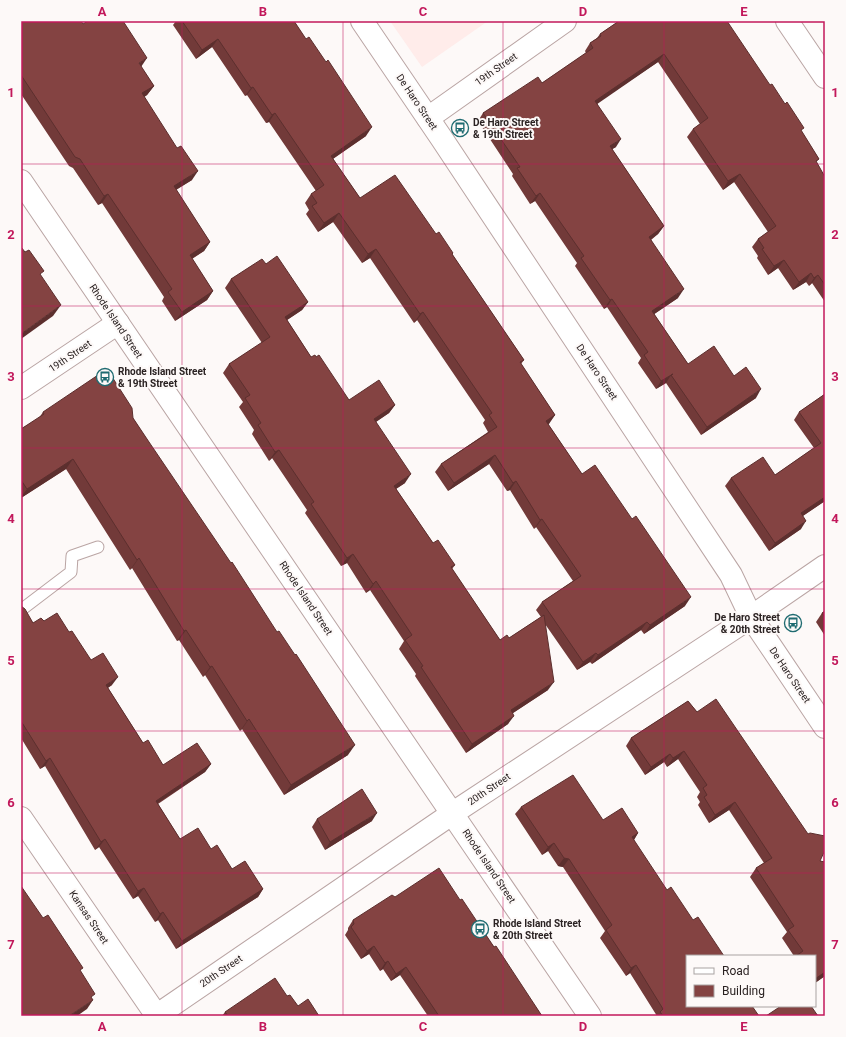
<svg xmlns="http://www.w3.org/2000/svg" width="846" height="1037" font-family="Roboto,sans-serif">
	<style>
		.built { fill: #ffecea }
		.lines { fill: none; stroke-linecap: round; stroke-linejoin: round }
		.lane-casing { stroke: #baa5a4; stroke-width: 13 }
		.street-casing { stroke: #baa5a4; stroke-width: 24 }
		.lane { stroke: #fff; stroke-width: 11 }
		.street { stroke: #fff; stroke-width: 22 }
		.wall { fill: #723a39 }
		.shaded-wall { fill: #5c2f2e }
		.building { fill: #844342; stroke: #5c2f2e }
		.grid { fill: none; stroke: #c2185b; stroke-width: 1; stroke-opacity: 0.55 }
		.labels { text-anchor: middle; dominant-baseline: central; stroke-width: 4; stroke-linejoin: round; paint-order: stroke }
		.street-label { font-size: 10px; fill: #2a2222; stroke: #fdf9f8 }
		.poi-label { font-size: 10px; font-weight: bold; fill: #2a2222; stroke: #fdf9f8; text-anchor: start }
		.neatline { fill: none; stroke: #c2185b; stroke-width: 1.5 }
		.grid-label { font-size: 13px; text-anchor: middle; font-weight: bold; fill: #c2185b }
	</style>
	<rect width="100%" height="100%" fill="#fdf9f8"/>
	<path class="built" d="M 390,21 L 488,21 L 422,67 Z"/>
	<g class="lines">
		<g class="lane-casing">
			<path id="lane" d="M 21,610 L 71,572 L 72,556 L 98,547"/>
		</g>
		<g class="street-casing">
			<g id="street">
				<path d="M 362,21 L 442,139 L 731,575 L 751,617 L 825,727"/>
				<path d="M 787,21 L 825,77"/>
				<path d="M 428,118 L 565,21"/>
				<path d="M 21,181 L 590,1016"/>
				<path d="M 21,388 L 118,323"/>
				<path d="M 21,818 L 157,1016"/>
				<path d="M 156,1016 L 453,813 L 751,617 L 825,566"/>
			</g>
		</g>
		<use href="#lane" class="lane"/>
		<use href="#street" class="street"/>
	</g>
	<g class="wall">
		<path d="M 21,21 L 83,24 L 141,67 L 154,86 L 147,95 L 144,97 L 192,180 L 176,190 L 210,242 L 204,251 L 192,259 L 213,291 L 207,300 L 175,321 L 162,301 L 164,297 L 102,203 L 98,205 L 73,168 L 69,166 L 21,94 Z"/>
		<path d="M 176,21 L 294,21 L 366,136 L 333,159 L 360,198 L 436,234 L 452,254 L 524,360 L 521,364 L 555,415 L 548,424 L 582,474 L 685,606 L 644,634 L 641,630 L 592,664 L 590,662 L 577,670 L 545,624 L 548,690 L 513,713 L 508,724 L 466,753 L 415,676 L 416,674 L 399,649 L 404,641 L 370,590 L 366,593 L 347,563 L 341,566 L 305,513 L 307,510 L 272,458 L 269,461 L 252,434 L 254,430 L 239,407 L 243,402 L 223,373 L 229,364 L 262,343 L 225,288 L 231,279 L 266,264 L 308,302 L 302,310 L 287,320 L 311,357 L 349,400 L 395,405 L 389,413 L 376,422 L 405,483 L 396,489 L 433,543 L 455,565 L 452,569 L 500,640 L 509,638 L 541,617 L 536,610 L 542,602 L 573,581 L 536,527 L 534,529 L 510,490 L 507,491 L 489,464 L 448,491 L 435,472 L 441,464 L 488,432 L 483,423 L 485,420 L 417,320 L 414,323 L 370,258 L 362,263 L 333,222 L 318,232 L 306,214 L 309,210 L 305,203 L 311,194 L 316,191 L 269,122 L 266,123 L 247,95 L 245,96 L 212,47 L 196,59 L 173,25 Z"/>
		<path d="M 619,21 L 801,131 L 819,159 L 816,162 L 825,177 L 825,302 L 812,283 L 809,286 L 806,282 L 793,290 L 778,268 L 768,275 L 757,258 L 758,256 L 752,247 L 758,239 L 768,232 L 734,182 L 723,190 L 687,137 L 693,129 L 700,124 L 658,62 L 597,103 L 616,147 L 612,149 L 664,226 L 658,234 L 651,240 L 678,298 L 654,314 L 688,364 L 734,376 L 756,398 L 701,435 L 666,383 L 656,389 L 638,363 L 641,358 L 607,307 L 604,309 L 575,266 L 577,263 L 535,201 L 530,204 L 512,176 L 513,174 L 478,121 L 483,113 L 542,83 L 586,53 L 585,51 L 590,43 L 597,38 L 600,34 Z"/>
		<path d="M 825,394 L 825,501 L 803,516 L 801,529 L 769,551 L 725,486 L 731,478 L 775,475 L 814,448 L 794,420 L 799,412 Z"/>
		<path d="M 43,412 L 133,418 L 348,755 L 284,795 L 242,729 L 240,731 L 205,675 L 203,677 L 179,640 L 177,641 L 132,568 L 130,570 L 66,469 L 21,498 L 21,429 L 39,418 Z"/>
		<path d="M 21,606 L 33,623 L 44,621 L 69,632 L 91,660 L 112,685 L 108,688 L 143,743 L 163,765 L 211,764 L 205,772 L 158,804 L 180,839 L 211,849 L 232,869 L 263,889 L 258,897 L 176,949 L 158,920 L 155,922 L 138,896 L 133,899 L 99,847 L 95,850 L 45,766 L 40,769 L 21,738 Z"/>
		<path d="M 825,611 L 825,636 L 816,622 L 822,613 Z"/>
		<path d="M 688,701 L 820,861 L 825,862 L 825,976 L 815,983 L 815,956 L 794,956 L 782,938 L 787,932 L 750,877 L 756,868 L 764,863 L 729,810 L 709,823 L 698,805 L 700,802 L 697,797 L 700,792 L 678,759 L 667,767 L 664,762 L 645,775 L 626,746 L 631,738 Z"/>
		<path d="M 521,807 L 603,820 L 638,833 L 634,840 L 687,956 L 759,1016 L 657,1016 L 630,973 L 626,976 L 600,938 L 605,931 L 563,867 L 558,866 L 548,851 L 542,855 L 515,814 Z"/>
		<path d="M 317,819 L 372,821 L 325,850 L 312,827 Z"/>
		<path d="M 395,897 L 460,900 L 494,947 L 542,1016 L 428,1016 L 400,975 L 391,981 L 383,969 L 380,971 L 369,954 L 361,959 L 345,935 L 348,930 L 348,928 L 353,920 Z"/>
		<path d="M 287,996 L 298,1006 L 319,1016 L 222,1016 L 225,1012 Z"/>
	</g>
	<g class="shaded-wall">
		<path d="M 218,39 L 212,47 L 196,59 L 202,50 Z"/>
		<path d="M 664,54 L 658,62 L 590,109 L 595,101 Z"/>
		<path d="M 147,58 L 141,67 L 139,63 Z"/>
		<path d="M 154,86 L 147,95 L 135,103 L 142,93 Z"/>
		<path d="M 253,87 L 247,95 L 245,96 L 251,88 Z"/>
		<path d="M 275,113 L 269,122 L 266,123 L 272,115 Z"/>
		<path d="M 372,127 L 366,136 L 325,164 L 331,156 Z"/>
		<path d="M 621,139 L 616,147 L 604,154 L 610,146 Z"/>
		<path d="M 198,171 L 192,180 L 167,195 L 174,186 Z"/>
		<path d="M 740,174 L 734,182 L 723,190 L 728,181 Z"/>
		<path d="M 540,193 L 535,201 L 530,204 L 536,196 Z"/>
		<path d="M 108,194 L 102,203 L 98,205 L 104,196 Z"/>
		<path d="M 339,213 L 333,222 L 318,232 L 324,223 Z"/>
		<path d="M 664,226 L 658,234 L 643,245 L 649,237 Z"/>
		<path d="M 210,242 L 204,251 L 183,264 L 190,255 Z"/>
		<path d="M 376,249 L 370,258 L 362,263 L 368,254 Z"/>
		<path d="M 784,260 L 778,268 L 768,275 L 774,266 Z"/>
		<path d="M 811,273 L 806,282 L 793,290 L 799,282 Z"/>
		<path d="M 818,275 L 812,283 L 809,286 L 814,278 Z"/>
		<path d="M 684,289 L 678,298 L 647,319 L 652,311 Z"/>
		<path d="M 213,291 L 207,300 L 175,321 L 182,312 Z"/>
		<path d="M 612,299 L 607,307 L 604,309 L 610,300 Z"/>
		<path d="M 308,302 L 302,310 L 278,326 L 285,317 Z"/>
		<path d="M 61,305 L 53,316 L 21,339 L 21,334 Z"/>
		<path d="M 423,312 L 417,320 L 414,323 L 420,314 Z"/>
		<path d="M 671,375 L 666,383 L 656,389 L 661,381 Z"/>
		<path d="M 761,389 L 756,398 L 701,435 L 707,427 Z"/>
		<path d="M 395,405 L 389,413 L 368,427 L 374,419 Z"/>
		<path d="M 555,415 L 549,424 L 540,429 L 546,421 Z"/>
		<path d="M 279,450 L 272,458 L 269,461 L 275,452 Z"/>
		<path d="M 495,455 L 489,464 L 448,491 L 454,483 Z"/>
		<path d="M 73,459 L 66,469 L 21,498 L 21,497 L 27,489 Z"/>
		<path d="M 411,474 L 405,483 L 388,494 L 394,486 Z"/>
		<path d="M 516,481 L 510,490 L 507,491 L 513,483 Z"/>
		<path d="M 825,497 L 825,501 L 795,521 L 801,513 Z"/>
		<path d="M 542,519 L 536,527 L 534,529 L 540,520 Z"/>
		<path d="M 806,521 L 801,529 L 769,551 L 775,543 Z"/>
		<path d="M 353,554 L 347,563 L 341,566 L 347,558 Z"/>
		<path d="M 139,558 L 132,568 L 130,570 L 137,560 Z"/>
		<path d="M 376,581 L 370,590 L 366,593 L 373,584 Z"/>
		<path d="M 691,597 L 685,606 L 644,634 L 650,625 Z"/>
		<path d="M 647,622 L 641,630 L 592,664 L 598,655 Z"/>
		<path d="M 186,630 L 179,640 L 177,641 L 184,631 Z"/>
		<path d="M 596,653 L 590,662 L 577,670 L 583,662 Z"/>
		<path d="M 212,666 L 205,675 L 203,677 L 210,667 Z"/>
		<path d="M 118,677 L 112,685 L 100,692 L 106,685 Z"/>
		<path d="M 554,682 L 548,690 L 504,719 L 511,710 Z"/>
		<path d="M 514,716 L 508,724 L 466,753 L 472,744 Z"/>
		<path d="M 249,719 L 242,729 L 240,731 L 247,721 Z"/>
		<path d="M 355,745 L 348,755 L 284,795 L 291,785 Z"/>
		<path d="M 684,751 L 678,759 L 667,767 L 673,758 Z"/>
		<path d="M 670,754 L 664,762 L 645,775 L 651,767 Z"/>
		<path d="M 50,758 L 45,766 L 40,769 L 46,761 Z"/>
		<path d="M 211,764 L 205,772 L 150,808 L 156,801 Z"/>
		<path d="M 735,802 L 729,810 L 709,823 L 715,815 Z"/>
		<path d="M 377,813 L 372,821 L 325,850 L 330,842 Z"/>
		<path d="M 638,833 L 633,841 L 632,837 Z"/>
		<path d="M 105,839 L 99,847 L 95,850 L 101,842 Z"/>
		<path d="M 554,843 L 548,851 L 542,855 L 548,847 Z"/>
		<path d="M 564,858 L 569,859 L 563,867 L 558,866 Z"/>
		<path d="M 144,888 L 138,896 L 133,899 L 138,891 Z"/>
		<path d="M 263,889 L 258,897 L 176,949 L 182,941 Z"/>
		<path d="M 163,912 L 158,920 L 155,922 L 160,914 Z"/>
		<path d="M 374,946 L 369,954 L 361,959 L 367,951 Z"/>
		<path d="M 388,961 L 383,969 L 380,971 L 385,963 Z"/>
		<path d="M 636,965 L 630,973 L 626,976 L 631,968 Z"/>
		<path d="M 406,967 L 400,975 L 391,981 L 396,974 Z"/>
		<path d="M 825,972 L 825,976 L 815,983 L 815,979 Z"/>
		<path d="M 93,1000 L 87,1009 L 77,1016 L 69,1016 Z"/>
	</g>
	<g class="building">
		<path d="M 21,21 L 81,21 L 83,24 L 88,21 L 123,21 L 147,58 L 139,63 L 154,86 L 142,93 L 177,148 L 181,146 L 198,171 L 174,186 L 210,242 L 190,255 L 213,291 L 182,312 L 168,292 L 172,289 L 108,194 L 104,196 L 80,159 L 75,157 L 21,75 Z"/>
		<path d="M 182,21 L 294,21 L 306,39 L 309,37 L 326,62 L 328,60 L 372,127 L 331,156 L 360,198 L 395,175 L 436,234 L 439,232 L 453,253 L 452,254 L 524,360 L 520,362 L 555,415 L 546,421 L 582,474 L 595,465 L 632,519 L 636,516 L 691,597 L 650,625 L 647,622 L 598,655 L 596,653 L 583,662 L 542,602 L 581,576 L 542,519 L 540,520 L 516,481 L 513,483 L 495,455 L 454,483 L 441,464 L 497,427 L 489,415 L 492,413 L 423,312 L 420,314 L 376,249 L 368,254 L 339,213 L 324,223 L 312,206 L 317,203 L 311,194 L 324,185 L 275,113 L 272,115 L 253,87 L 251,88 L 218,39 L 202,50 Z"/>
		<path d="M 619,21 L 727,21 L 770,85 L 772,84 L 785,104 L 787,102 L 804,128 L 801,130 L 819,159 L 816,161 L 825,177 L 825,285 L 818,275 L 814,278 L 811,273 L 799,282 L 784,260 L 774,266 L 762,249 L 764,248 L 758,239 L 776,226 L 740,174 L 728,181 L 693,129 L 708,118 L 664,54 L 595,101 L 621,139 L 610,146 L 664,226 L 649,237 L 684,289 L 652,311 L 688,364 L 714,346 L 734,376 L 746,367 L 761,389 L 707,427 L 671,375 L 673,374 L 661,381 L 644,355 L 648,352 L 612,299 L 610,300 L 581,258 L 584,256 L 540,193 L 536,196 L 517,168 L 520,167 L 483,113 L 538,77 L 542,83 L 593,48 L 590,43 L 601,36 L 600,34 Z"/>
		<path d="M 21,247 L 25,252 L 29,250 L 44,271 L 40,274 L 61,305 L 21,334 Z"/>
		<path d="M 277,256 L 308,302 L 285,317 L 311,357 L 315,355 L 316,357 L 319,355 L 349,400 L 379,380 L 395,405 L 374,419 L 411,474 L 394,486 L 433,543 L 438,540 L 455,565 L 451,567 L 500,640 L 507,635 L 509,638 L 544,615 L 554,682 L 511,710 L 514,716 L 472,744 L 421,667 L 423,666 L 405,640 L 412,635 L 376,581 L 373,584 L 353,554 L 347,558 L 311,504 L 314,502 L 279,450 L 275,452 L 258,425 L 261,423 L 245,398 L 250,395 L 229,364 L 270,337 L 231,279 L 262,259 L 266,264 Z"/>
		<path d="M 107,369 L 132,408 L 133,418 L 149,442 L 231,563 L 232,562 L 277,632 L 279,631 L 295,655 L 296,654 L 355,745 L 291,785 L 249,719 L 247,721 L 212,666 L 210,667 L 186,630 L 184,631 L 139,558 L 137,560 L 73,459 L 27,489 L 21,480 L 21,429 L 44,414 L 43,412 Z"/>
		<path d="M 825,394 L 825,497 L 801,513 L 806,521 L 775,543 L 731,478 L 763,457 L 775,475 L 821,443 L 799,412 Z"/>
		<path d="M 21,606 L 25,609 L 33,623 L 41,618 L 44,621 L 57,613 L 69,632 L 72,631 L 91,660 L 103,653 L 118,677 L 106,685 L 143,743 L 148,740 L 163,765 L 197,743 L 211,764 L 156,801 L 180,839 L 198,828 L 211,849 L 217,845 L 232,869 L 245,861 L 263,889 L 182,941 L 163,912 L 160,914 L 144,888 L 138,891 L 105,839 L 101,842 L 50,758 L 46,761 L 21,721 Z"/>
		<path d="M 825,611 L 825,618 L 822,613 Z"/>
		<path d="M 716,699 L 808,834 L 810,833 L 825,836 L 825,850 L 820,861 L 825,862 L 825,972 L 815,979 L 815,956 L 796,956 L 803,951 L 788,930 L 794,926 L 756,868 L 772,858 L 735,802 L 715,815 L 704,797 L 707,795 L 703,788 L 707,785 L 684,751 L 673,758 L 670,754 L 651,767 L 631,738 L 688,701 L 697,712 Z"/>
		<path d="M 573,775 L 603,820 L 622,808 L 638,833 L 632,837 L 667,890 L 671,887 L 693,920 L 698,917 L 724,956 L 687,956 L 687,1006 L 752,1006 L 759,1016 L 663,1016 L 660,1012 L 663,1009 L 636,965 L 631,968 L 606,930 L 612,925 L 569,859 L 564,858 L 554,843 L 548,847 L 521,807 Z"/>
		<path d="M 362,789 L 377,813 L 330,842 L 317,819 Z"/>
		<path d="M 439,868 L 460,900 L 462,899 L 494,947 L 496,946 L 542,1016 L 439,1016 L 406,967 L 396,974 L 388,961 L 385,963 L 374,946 L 367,951 L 351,927 L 354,924 L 353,920 L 392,895 L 395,897 Z"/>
		<path d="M 21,886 L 43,918 L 48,915 L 83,968 L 80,970 L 95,994 L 91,997 L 93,1000 L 69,1016 L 21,1016 Z"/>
		<path d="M 275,978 L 287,996 L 290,995 L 298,1006 L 308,999 L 319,1016 L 228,1016 L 225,1012 Z"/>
		<path d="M 781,1006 L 811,1006 L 818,1016 L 766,1016 Z"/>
	</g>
	<path class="grid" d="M 182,21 L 182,1016M 343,21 L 343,1016M 503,21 L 503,1016M 664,21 L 664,1016M 21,164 L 825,164M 21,306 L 825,306M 21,448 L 825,448M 21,589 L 825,589M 21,731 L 825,731M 21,873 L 825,873"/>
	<defs>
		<g id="bus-ring" transform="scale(0.9)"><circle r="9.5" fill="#fdf9f8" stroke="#1f6b71" stroke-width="1.5"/><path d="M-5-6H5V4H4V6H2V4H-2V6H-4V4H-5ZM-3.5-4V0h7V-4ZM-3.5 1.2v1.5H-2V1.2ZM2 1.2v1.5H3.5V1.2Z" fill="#1f6b71"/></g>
	</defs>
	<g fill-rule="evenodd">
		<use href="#bus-ring" x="460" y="128"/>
		<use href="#bus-ring" x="105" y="377"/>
		<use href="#bus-ring" x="793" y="623"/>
		<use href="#bus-ring" x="480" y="929"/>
	</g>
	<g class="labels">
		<g class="street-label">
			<text transform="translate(496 69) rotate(-35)">19th Street</text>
			<text transform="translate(417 102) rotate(56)">De Haro Street</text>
			<text transform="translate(116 321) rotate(56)">Rhode Island Street</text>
			<text transform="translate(70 356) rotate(-34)">19th Street</text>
			<text transform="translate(597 372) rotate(56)">De Haro Street</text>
			<text transform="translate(306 598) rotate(56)">Rhode Island Street</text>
			<text transform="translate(790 675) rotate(56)">De Haro Street</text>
			<text transform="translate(489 789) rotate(-34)">20th Street</text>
			<text transform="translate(489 866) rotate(56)">Rhode Island Street</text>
			<text transform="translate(89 917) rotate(56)">Kansas Street</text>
			<text transform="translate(221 971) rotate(-34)">20th Street</text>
		</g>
		<g class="poi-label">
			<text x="473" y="122">De Haro Street<tspan x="473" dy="12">&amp; 19th Street</tspan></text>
			<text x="118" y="371">Rhode Island Street<tspan x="118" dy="12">&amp; 19th Street</tspan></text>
			<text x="780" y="617" text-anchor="end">De Haro Street<tspan x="780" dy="12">&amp; 20th Street</tspan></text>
			<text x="493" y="923">Rhode Island Street<tspan x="493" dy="12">&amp; 20th Street</tspan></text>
		</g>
	</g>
	<rect width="846" height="1037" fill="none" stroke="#fdf9f8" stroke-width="44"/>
	<rect x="686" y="955" width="130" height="52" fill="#fdf9f8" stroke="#a9a3a2"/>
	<rect x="694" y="968" width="20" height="6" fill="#ffffff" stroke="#a9a3a2"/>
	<text x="722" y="975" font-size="12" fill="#2a2222">Road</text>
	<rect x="694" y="985" width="20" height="12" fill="#844342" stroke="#a9a3a2"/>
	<text x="722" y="995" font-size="12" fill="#2a2222">Building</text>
	<rect x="22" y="22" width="802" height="993" class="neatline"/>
	<g class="grid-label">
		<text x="102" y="16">A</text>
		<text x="263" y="16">B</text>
		<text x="423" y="16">C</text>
		<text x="583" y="16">D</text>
		<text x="744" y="16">E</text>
		<text x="11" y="97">1</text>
		<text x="835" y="97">1</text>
		<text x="11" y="239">2</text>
		<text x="835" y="239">2</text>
		<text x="11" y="381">3</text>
		<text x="835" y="381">3</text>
		<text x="11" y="523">4</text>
		<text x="835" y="523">4</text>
		<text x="11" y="665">5</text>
		<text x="835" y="665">5</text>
		<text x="11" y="807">6</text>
		<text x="835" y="807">6</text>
		<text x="11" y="949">7</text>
		<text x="835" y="949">7</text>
		<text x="102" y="1031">A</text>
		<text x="263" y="1031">B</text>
		<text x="423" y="1031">C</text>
		<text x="583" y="1031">D</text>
		<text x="744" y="1031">E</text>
	</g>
</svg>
